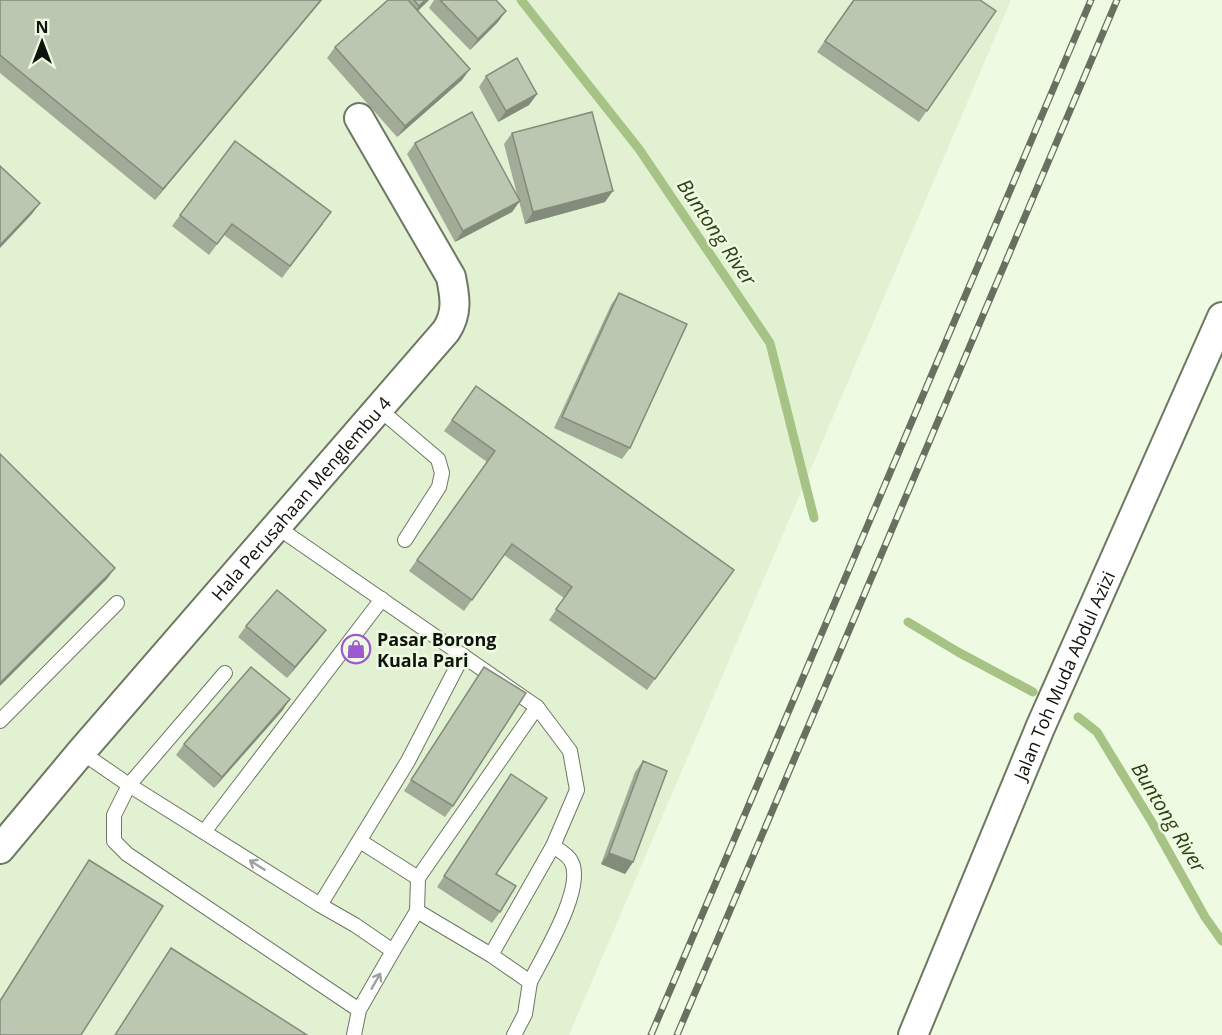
<svg xmlns="http://www.w3.org/2000/svg" width="1222" height="1035" font-family="'Open Sans',sans-serif">
	<style>
		.built { fill: #e2f1d2 }
		.lines { fill: none; stroke-linecap: round; stroke-linejoin: round }
		.stream { stroke: #a6c385; stroke-width: 9 }
		.lane-casing { stroke: #6d7762; stroke-width: 16 }
		.street-casing { stroke: #6d7762; stroke-width: 32 }
		.lane { stroke: #fff; stroke-width: 14 }
		.street { stroke: #fff; stroke-width: 28 }
		.rail-casing { stroke: #697061; stroke-width: 7 }
		.rail { stroke: #eefae2; stroke-width: 4.5; stroke-dasharray: 14; stroke-linecap: butt }
		.wall { fill: #a1ab97 }
		.shaded-wall { fill: #838b7b }
		.building { fill: #bbc7b0; stroke: #838b7b; stroke-width: 1.5 }
		.oneway { stroke: #9fa19d }
		.labels { text-anchor: middle; dominant-baseline: central; stroke-width: 5; stroke-linejoin: round; paint-order: stroke }
		.street-label { font-size: 18px; fill: #0f130b; stroke: #eefae2 }
		.poi-label { font-size: 18px; font-weight: bold; fill: #0f130b; stroke: #eefae2; text-anchor: start }
		.water-label { font-size: 20px; font-style: italic; fill: #2e4013; stroke: #eefae2 }
	</style>
	<rect width="100%" height="100%" fill="#eefae2"/>
	<path class="built" d="M 0,0 L 1011,0 L 569,1035 L 0,1035 Z"/>
	<g class="lines">
		<g class="stream">
			<path d="M 521,0 L 639,149 L 770,343 L 814,518"/>
			<path d="M 908,622 L 958,652 L 1033,692"/>
			<path d="M 1078,717 L 1097,732 L 1153,824 L 1205,917 L 1222,941"/>
		</g>
		<g class="lane-casing">
			<g id="lane">
				<path d="M 379,409 L 438,459 L 442,473 L 439,487 L 405,540"/>
				<path d="M 277,527 L 537,707 L 570,751 L 577,790 L 553,846 L 491,955"/>
				<path d="M 225,673 L 129,785 L 114,815 L 114,841 L 127,854 L 359,1010"/>
				<path d="M 0,721 L 117,603"/>
				<path d="M 81,752 L 129,785 L 320,905 L 355,925 L 393,951 L 359,1010 L 354,1035"/>
				<path d="M 204,832 L 382,599"/>
				<path d="M 360,841 L 418,878"/>
				<path d="M 320,905 L 408,761 L 463,655"/>
				<path d="M 417,911 L 418,878 L 537,707"/>
				<path d="M 393,951 L 417,911 L 491,955 L 530,982 L 525,1014 L 514,1035"/>
				<path d="M 530,982 C 543,956 586,887 571,861 C 568,855 559,850 553,846"/>
			</g>
		</g>
		<g class="street-casing">
			<g id="street">
				<path id="s1" d="M 0,849 L 81,752 L 446,331 C 458,313 455,297 451,277 L 359,118"/>
				<path id="s2" d="M 913,1035 L 1040,728 L 1222,317"/>
			</g>
		</g>
		<use href="#lane" class="lane"/>
		<use href="#street" class="street"/>
		<g class="rail-casing">
			<g id="rail">
				<path d="M 651,1035 L 1091,0"/>
				<path d="M 677,1035 L 1117,0"/>
			</g>
		</g>
		<use href="#rail" class="rail"/>
	</g>
	<g class="wall">
		<path d="M 0,0 L 322,0 L 155,200 L 0,73 Z"/>
		<path d="M 388,0 L 429,0 L 418,11 L 462,80 L 397,137 L 327,58 L 335,47 Z"/>
		<path d="M 434,0 L 496,0 L 498,22 L 470,50 L 429,8 Z"/>
		<path d="M 853,0 L 996,11 L 919,122 L 817,52 Z"/>
		<path d="M 486,76 L 537,94 L 529,105 L 498,122 L 479,87 Z"/>
		<path d="M 512,133 L 605,202 L 525,224 L 519,201 L 512,212 L 455,242 L 407,154 L 415,143 L 518,198 L 504,144 Z"/>
		<path d="M 180,215 L 323,224 L 282,278 L 224,235 L 209,255 L 172,226 Z"/>
		<path d="M 619,293 L 630,448 L 622,459 L 554,428 L 611,305 Z"/>
		<path d="M 476,386 L 734,570 L 647,690 L 549,620 L 564,598 L 504,555 L 464,611 L 409,571 L 487,462 L 444,431 Z"/>
		<path d="M 246,626 L 318,641 L 287,678 L 238,637 Z"/>
		<path d="M 484,667 L 453,806 L 445,817 L 404,791 Z"/>
		<path d="M 290,699 L 282,711 L 214,788 L 176,755 L 184,744 Z"/>
		<path d="M 643,761 L 633,862 L 625,874 L 601,864 L 635,772 Z"/>
		<path d="M 503,786 L 496,874 L 500,912 L 492,923 L 437,887 Z"/>
		<path d="M 89,860 L 0,1035 L 0,1000 Z"/>
	</g>
	<g class="shaded-wall">
		<path d="M 321,0 L 322,0 L 155,200 L 163,189 Z"/>
		<path d="M 425,0 L 429,0 L 411,17 L 419,6 Z"/>
		<path d="M 506,11 L 498,22 L 470,50 L 478,39 Z"/>
		<path d="M 470,69 L 462,80 L 397,137 L 405,126 Z"/>
		<path d="M 537,94 L 529,105 L 498,122 L 506,111 Z"/>
		<path d="M 613,191 L 605,202 L 525,224 L 533,212 Z"/>
		<path d="M 520,201 L 512,212 L 455,242 L 463,231 Z"/>
		<path d="M 40,203 L 32,214 L 0,248 L 0,245 Z"/>
		<path d="M 115,568 L 107,579 L 0,686 L 0,683 Z"/>
		<path d="M 326,630 L 318,641 L 287,678 L 295,667 Z"/>
		<path d="M 290,699 L 282,711 L 214,788 L 222,777 Z"/>
		<path d="M 609,853 L 633,862 L 625,874 L 601,864 Z"/>
	</g>
	<g class="building">
		<path d="M 0,0 L 321,0 L 163,189 L 0,55 Z"/>
		<path d="M 388,0 L 408,0 L 470,69 L 405,126 L 335,47 Z"/>
		<path d="M 414,0 L 425,0 L 419,6 Z"/>
		<path d="M 440,0 L 496,0 L 506,11 L 478,39 Z"/>
		<path d="M 854,0 L 980,0 L 996,11 L 927,111 L 825,41 Z"/>
		<path d="M 517,58 L 537,94 L 506,111 L 486,76 Z"/>
		<path d="M 472,112 L 520,201 L 463,231 L 415,143 Z"/>
		<path d="M 592,112 L 613,191 L 533,212 L 512,133 Z"/>
		<path d="M 235,141 L 331,212 L 290,266 L 232,224 L 217,244 L 180,215 Z"/>
		<path d="M 0,166 L 40,203 L 0,245 Z"/>
		<path d="M 619,293 L 687,324 L 630,448 L 562,417 Z"/>
		<path d="M 476,386 L 734,570 L 655,679 L 556,609 L 572,587 L 512,544 L 472,600 L 417,560 L 495,451 L 452,420 Z"/>
		<path d="M 0,454 L 115,568 L 0,683 Z"/>
		<path d="M 277,590 L 326,630 L 295,667 L 246,626 Z"/>
		<path d="M 251,667 L 290,699 L 222,777 L 184,744 Z"/>
		<path d="M 484,667 L 526,693 L 453,806 L 411,780 Z"/>
		<path d="M 643,761 L 667,771 L 633,862 L 609,853 Z"/>
		<path d="M 511,774 L 547,798 L 496,874 L 516,886 L 500,912 L 444,876 Z"/>
		<path d="M 89,860 L 163,906 L 81,1035 L 0,1035 L 0,1001 Z"/>
		<path d="M 171,948 L 307,1035 L 115,1035 Z"/>
	</g>
	<defs><path id="oneway-shaft" d="M-6 0H5M1.5-3L5.5 0L1.5 3" fill="none" stroke-width="1.6" stroke-linecap="round" stroke-linejoin="round" transform="scale(1.5)"/></defs>
	<g class="oneway">
		<use href="#oneway-shaft" transform="translate(257 865) rotate(-148)"/>
		<use href="#oneway-shaft" transform="translate(376 981) rotate(-60)"/>
	</g>
	<defs>
		<g id="shop-ring" transform="scale(1.5)"><circle r="9.5" fill="#eefae2" stroke="#9d5acf" stroke-width="1.5"/><path d="M-5-2.5h2.3a2.7 3.5 0 0 1 5.4 0H5L5.5 6h-11ZM-1.5-2.5h3a1.5 2.3 0 0 0-3 0Z" fill="#9d5acf"/></g>
	</defs>
	<g fill-rule="evenodd">
		<use href="#shop-ring" x="356" y="649"/>
	</g>
	<g class="labels">
		<g class="street-label">
			<text stroke="none"><textPath href="#s1" startOffset="462">Hala Perusahaan Menglembu 4</textPath></text>
			<text stroke="none"><textPath href="#s2" startOffset="390">Jalan Toh Muda Abdul Azizi</textPath></text>
		</g>
		<g class="poi-label">
			<text x="377" y="639">Pasar Borong<tspan x="377" dy="21">Kuala Pari</tspan></text>
		</g>
		<g class="water-label">
			<text transform="translate(717 232) rotate(56)">Buntong River</text>
			<text transform="translate(1169 817) rotate(59)">Buntong River</text>
		</g>
	</g>
	<g transform="translate(42 42)" stroke="#eefae2" stroke-width="4.5" paint-order="stroke">
	<path d="M0-4.5L10 22L0 15L-10 22Z" fill="#0f130b"/>
	<text y="-9" font-size="16" font-weight="bold" text-anchor="middle" fill="#0f130b">N</text>
	</g>
</svg>
